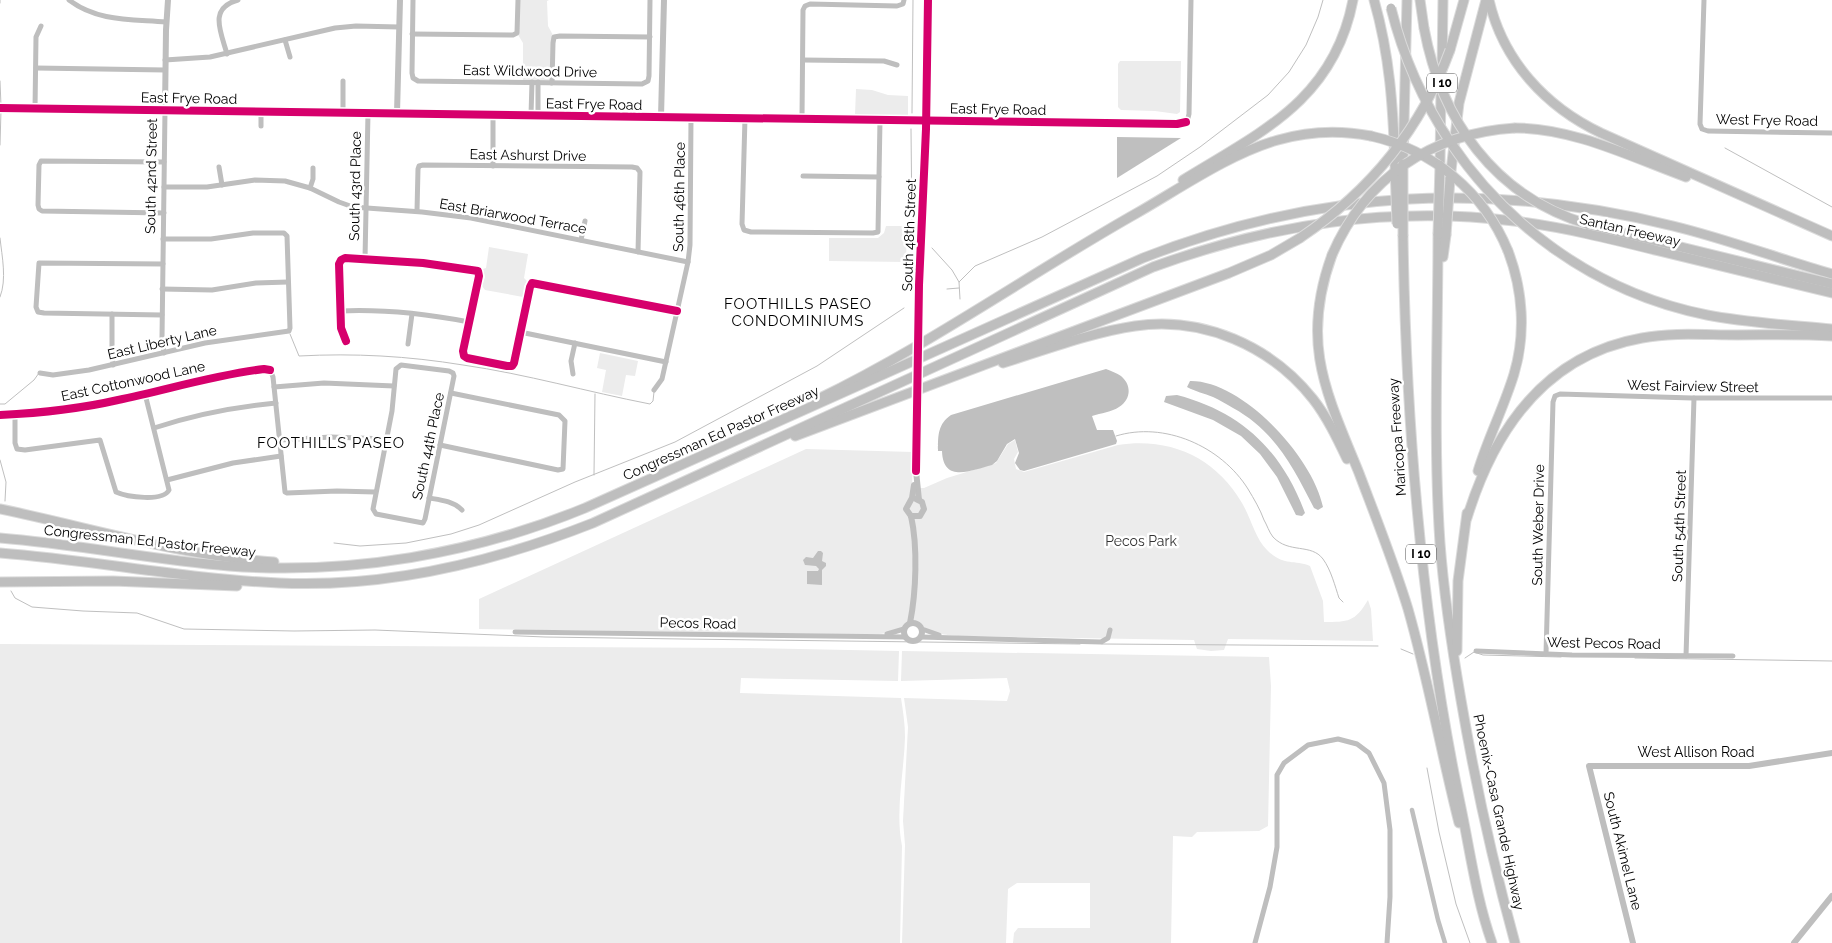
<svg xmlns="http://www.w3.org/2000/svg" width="1832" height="943" font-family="Raleway,sans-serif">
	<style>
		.green { fill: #ececec }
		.water { fill: #bfbfbf }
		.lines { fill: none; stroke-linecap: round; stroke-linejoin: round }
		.stream { stroke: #bfbfbf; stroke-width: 1 }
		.canal { stroke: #bfbfbf; stroke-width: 4.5 }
		.motorway-casing { stroke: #dbdbdb; stroke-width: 11 }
		.minor { stroke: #bebebe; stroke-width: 5 }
		.tertiary { stroke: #bebebe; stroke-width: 6 }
		.motorway { stroke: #bebebe; stroke-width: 9 }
		.motorway-bridge-casing { stroke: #dbdbdb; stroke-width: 11; stroke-linecap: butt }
		.tertiary-bridge { stroke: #bebebe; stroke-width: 6 }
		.motorway-bridge { stroke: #bebebe; stroke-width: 9 }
		.cycleway-casing { stroke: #fff; stroke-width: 11 }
		.cycleway { stroke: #d6006c; stroke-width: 8 }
		.labels { text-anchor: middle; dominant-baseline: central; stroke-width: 5; stroke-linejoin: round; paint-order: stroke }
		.shield { fill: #fff; stroke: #4c4c4c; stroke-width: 1 }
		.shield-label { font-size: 12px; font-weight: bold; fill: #000 }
		.street-label { font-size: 14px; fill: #000; stroke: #fff }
		.park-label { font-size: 14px; fill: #333; stroke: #fff }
		.neighbourhood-label { font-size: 15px; letter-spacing: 1px; fill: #000; stroke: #fff }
	</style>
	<rect width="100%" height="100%" fill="#fff"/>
	<g class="green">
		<path d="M 518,0 L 549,0 L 547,1 L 548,26 L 554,37 L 552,83 L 523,82 L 523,43 L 517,33 Z"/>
		<path d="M 1120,61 L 1181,61 L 1180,112 L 1177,114 L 1155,111 L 1121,110 L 1118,107 L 1118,64 Z"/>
		<path d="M 856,89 L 872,90 L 888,95 L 908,96 L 908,116 L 855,115 Z"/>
		<path d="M 886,226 L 907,226 L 906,262 L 829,261 L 829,238 L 878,238 L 884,233 Z"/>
		<path d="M 489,247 L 528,254 L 524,278 L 527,281 L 524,286 L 523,297 L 485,290 L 482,286 L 485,277 L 483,269 L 486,268 Z"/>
		<path d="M 600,353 L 638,361 L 635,376 L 626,375 L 622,396 L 602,392 L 606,370 L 597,368 Z"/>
		<path d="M 1015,440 L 1018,452 L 1014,459 L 1016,469 L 1024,472 L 1118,445 C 1170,437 1215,457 1242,503 C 1251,518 1255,538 1267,550 C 1284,567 1293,559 1310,566 L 1323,601 L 1324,622 C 1348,622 1355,622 1368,600 L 1371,609 L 1373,641 L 1228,639 L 1224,650 L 1211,651 L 1197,649 L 1194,640 L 958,636 C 948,635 929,634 922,625 L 905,625 C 894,638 853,634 836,634 L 479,629 L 479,599 L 806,449 L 913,452 L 912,488 L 924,488 L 947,478 L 996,463 L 1008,444 Z"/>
		<path d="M 0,644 L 747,648 L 899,651 L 898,681 L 741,678 L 740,693 L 901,698 C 903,711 905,724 905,737 C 904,773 895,811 902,846 L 900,943 L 0,943 Z"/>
		<path d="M 902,651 L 1269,657 L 1271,686 L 1268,826 L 1259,831 L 1197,832 L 1192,837 L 1173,836 L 1171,943 L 1013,943 L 1014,933 L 1018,928 L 1090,928 L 1090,883 L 1017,883 L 1008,889 L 1006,943 L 902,943 L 905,845 L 903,821 L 908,727 L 904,698 L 1007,701 L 1010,691 L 1007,678 L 901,681 Z"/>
	</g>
	<g class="water">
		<path d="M 1117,137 L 1181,138 L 1117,178 Z"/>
		<path d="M 1106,369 C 1111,371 1117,373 1121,376 C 1132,385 1131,400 1119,407 C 1112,412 1101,413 1092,416 L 1097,430 L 1113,430 L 1117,441 L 1116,444 L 1024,471 L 1020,470 L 1015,463 L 1019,453 L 1015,439 L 1007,444 L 997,461 L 992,465 C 972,470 943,484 942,451 L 938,451 C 938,435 938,424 951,415 Z"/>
		<path d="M 1190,381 C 1242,380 1313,457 1323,507 L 1318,510 L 1314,508 C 1293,467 1275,431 1233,408 C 1226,404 1220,400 1213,397 C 1204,393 1196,392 1187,387 Z"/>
		<path d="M 1177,395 C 1242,412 1282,451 1305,513 L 1302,516 L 1296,515 L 1277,477 L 1260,454 L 1241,436 L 1213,420 L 1164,402 L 1166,396 Z"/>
		<path d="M 818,551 L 821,551 L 823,553 L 822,561 L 826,563 L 826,566 L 822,570 L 822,585 L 807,584 L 807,571 L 818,571 L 819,569 L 816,566 L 805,565 L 803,560 L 806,557 L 813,558 Z"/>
	</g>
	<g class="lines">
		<g class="stream">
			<path d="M 0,3 L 0,0"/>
			<path d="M 0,81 L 1,106"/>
			<path d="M 912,113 L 913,0"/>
			<path d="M 911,129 L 912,224"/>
			<path d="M 0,145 L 1,110"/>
			<path d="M 1725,148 L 1832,207"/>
			<path d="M 0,238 C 2,257 7,279 0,297"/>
			<path d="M 932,248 L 952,270 L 959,282"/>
			<path d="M 947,289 L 959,288"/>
			<path d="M 960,299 L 959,282 L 975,266 L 1042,237 L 1157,176 L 1200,147 L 1268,95 L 1289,72 L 1306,45 L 1318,17 L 1323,0"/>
			<path d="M 290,334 L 299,356 C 354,353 408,356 463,365 C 526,374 588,392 650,404 L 653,401 L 654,392"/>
			<path d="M 0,404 L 5,404 L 34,380 L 39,373"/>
			<path d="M 1116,436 C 1164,421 1221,446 1248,489 C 1254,499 1260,509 1264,520 C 1267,525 1269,532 1273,537 C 1289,554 1311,543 1323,559 C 1331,570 1335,586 1339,598 L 1343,602"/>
			<path d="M 0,460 L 6,482 L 5,501"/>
			<path d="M 594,475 L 595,394"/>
			<path d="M 334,543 L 360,546 L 406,543 L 451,534 L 479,525 L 575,482 L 675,442 L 817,366 L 904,308"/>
			<path d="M 11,591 L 15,598 L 32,607 L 83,611 L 137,613 L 184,629 L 294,631 L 375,630 L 545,637 L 683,639 L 1080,644"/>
			<path d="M 1102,644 L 1378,646"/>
			<path d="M 1401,649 L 1413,654"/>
			<path d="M 1465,658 L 1474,652 L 1483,655 L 1561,657"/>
			<path d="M 1635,658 L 1832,661"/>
			<path d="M 1427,768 L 1439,832 L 1456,904 L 1470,943"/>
		</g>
		<path class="canal" d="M 1412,810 L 1438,920 L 1445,943"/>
		<g class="motorway-casing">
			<g id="motorway">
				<path d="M 1374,0 C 1390,56 1393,107 1395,165"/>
				<path d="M 1420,0 L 1424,28"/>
				<path d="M 1489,0 C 1503,61 1546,107 1601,133 L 1832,236"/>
				<path d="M 1450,50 L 1464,0"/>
				<path d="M 1442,70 L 1443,0"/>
				<path d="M 1515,128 C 1574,128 1631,157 1686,177"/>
				<path d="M 1403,164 L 1407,0"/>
				<path d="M 1440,165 L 1441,88"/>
				<path d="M 1450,179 L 1459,103 L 1486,0"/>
				<path d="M 1183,180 C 1261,132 1334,100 1353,0"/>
				<path d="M 1587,224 L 1832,284"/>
				<path d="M 1438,234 C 1438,337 1433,440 1440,543 C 1444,596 1452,648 1461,700 C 1475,782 1493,863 1515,943"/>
				<path d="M 1403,236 C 1406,426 1421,616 1460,803 C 1470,850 1476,898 1492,943"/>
				<path d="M 1553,248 C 1599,281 1652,304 1707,315 C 1748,323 1790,325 1832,329"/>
				<path d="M 1332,255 C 1300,343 1326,392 1359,473 C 1376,518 1394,563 1408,609 C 1428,679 1441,752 1459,823"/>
				<path d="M 1443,257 L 1446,235"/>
				<path d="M 1003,363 C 1045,350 1093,332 1135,326 C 1203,316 1271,346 1313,399 C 1327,417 1337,438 1347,459"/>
				<path d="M 816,400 C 928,346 1029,274 1137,213 C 1179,189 1231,153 1278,140 C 1309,131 1340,130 1371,136"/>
				<path d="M 795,436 L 1229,273 L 1271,255 L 1300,238"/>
				<path d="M 1478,471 C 1488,438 1504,407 1514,374 C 1526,334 1523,290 1508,251"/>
				<path d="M 0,509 C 92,528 181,556 274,562"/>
				<path d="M 1467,518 C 1494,430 1545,355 1642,338 C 1673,332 1705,335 1737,335 C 1769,335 1800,334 1832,336"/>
				<path d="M 0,538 C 77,544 153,560 229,566 C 351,575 473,554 585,508 L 1143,258 C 1319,189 1490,181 1673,226 C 1727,239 1779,259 1832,274"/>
				<path d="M 0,553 C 93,560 185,579 279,583 C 386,588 494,562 593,523 L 1153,267 C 1271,224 1389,206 1514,221 C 1563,227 1611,239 1659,251 C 1717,265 1774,279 1832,293"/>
				<path d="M 0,582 L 113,581 L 237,586"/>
				<path d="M 1457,651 L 1458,581 L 1467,513"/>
			</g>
		</g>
		<g class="minor">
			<path d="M 69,0 C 98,22 132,19 166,22"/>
			<path d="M 413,0 L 412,73 L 413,78 L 418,81 L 642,84 L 648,81 L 649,76 L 650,0"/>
			<path d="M 1704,0 L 1700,124 L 1702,129 L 1708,131 L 1832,133"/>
			<path d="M 412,34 L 513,35 L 517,33 L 518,0"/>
			<path d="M 285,40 L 290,57"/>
			<path d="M 227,54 C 221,32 208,8 238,0"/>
			<path d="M 165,60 L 210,57 L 335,28 L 356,26 L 399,27"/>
			<path d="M 803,60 L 884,61 L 897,65"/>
			<path d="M 36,68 L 165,70"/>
			<path d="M 552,83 L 553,43 L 554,37 L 560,36 L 650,37"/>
			<path d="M 35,109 L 36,37 L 41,26"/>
			<path d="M 343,113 L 343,81"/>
			<path d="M 531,115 L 532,82"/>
			<path d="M 538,115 L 538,82"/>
			<path d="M 745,118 L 742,224 L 744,230 L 751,232 L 873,233 L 878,232 L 880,120"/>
			<path d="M 802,118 L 803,10 L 805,6 L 810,4 L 897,6 L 903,4 L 904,0"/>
			<path d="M 926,121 L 1183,124 L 1188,118 L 1189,114 L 1191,0"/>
			<path d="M 261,126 L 261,112"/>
			<path d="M 493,166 L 493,115"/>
			<path d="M 219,167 L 222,185"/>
			<path d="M 803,176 L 879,177"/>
			<path d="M 164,187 L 207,187 L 255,180 L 285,181 L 310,188 L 339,202 L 353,207 L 422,212 L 471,218 L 688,262"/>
			<path d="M 310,188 L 313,179 L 313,168"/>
			<path d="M 417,211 L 418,169 L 419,166 L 423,165 L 632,167 L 637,168 L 640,172 L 638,252"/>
			<path d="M 164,213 L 42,211 L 39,209 L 38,205 L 39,165 L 41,161 L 164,162"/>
			<path d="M 581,240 L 585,221"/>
			<path d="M 365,259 L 368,113"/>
			<path d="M 162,289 L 212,290 L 256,283 L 288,282"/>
			<path d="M 340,311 C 383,309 427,314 469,322"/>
			<path d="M 112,314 L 112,354 L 113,365"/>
			<path d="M 162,315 L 44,313 L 38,312 L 36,307 L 39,263 L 163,264"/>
			<path d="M 520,332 L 666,362"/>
			<path d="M 346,341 L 341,328 L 339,264 L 341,260 L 345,258 L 423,263 L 478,271 L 479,276 L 463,351 L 464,356 L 467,358 L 507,366 L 512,366 L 514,363 L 530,287 L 532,283 L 677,311"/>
			<path d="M 408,344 L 412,314"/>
			<path d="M 164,353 L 162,338 L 165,110"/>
			<path d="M 401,365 L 449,371 L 453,373 L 454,376 L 425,519 L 423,523 L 376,514 L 373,509 L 392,411 L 396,369 Z"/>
			<path d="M 270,370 L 273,377 L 285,492 L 287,493 L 337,491 L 375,492"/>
			<path d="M 40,373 L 53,375 L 89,370 L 205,343 L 289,331 L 290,328 L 287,236 L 284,233 L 253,233 L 211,239 L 163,239"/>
			<path d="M 573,374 L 571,361 L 575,343"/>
			<path d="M 274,387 L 324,383 L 394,386"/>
			<path d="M 654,390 L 662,379 L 688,262 L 690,245 L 691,118"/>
			<path d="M 15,414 L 15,443 L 17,449 L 25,450 L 100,440 L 116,492 C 127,497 163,502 169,490 L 145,394"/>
			<path d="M 154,428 C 193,415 234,407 276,403"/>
			<path d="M 280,440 L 331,437 L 386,439"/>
			<path d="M 440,445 L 558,470 L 563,469 L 565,421 L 559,415 L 451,393"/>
			<path d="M 167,480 L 233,463 L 281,456"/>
			<path d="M 429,498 C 441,500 453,501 462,510"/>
			<path d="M 922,629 L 939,635"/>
			<path d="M 515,632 L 906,637"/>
			<path d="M 887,634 L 904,629"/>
			<path d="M 921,637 L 1101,642 L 1108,638 L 1110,630"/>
			<path d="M 1476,651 L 1572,655 L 1733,656"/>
			<path d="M 1546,654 L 1553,402 L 1555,396 L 1560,394 L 1692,398 L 1832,398"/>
			<path d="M 1686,656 L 1694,398"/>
			<path d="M 1255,943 L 1270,887 L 1277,847 L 1277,775 L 1284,763 L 1308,745 L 1338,739 L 1357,744 L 1369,753 L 1384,783 L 1390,830 L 1390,897 L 1387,943"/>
		</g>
		<g class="tertiary">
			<path d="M 0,108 L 926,121"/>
			<path d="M 165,110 L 166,30 L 168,0"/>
			<path d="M 397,113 L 400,0"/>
			<path d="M 661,117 L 664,0"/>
			<path d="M 918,324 L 926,129 L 928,0"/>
			<path d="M 917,410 L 916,471 L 919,500"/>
			<path d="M 0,415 C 40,413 79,409 118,400 C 167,390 214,375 264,369 L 270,370"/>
			<path d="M 911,516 L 906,509 L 912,498 L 914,485"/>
			<path d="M 911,516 L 920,516 L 924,509 L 922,502 L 916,499"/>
			<circle cx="913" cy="632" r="9"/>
			<path d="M 910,623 C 916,593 918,547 911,516"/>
			<path d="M 1633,943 L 1589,766 L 1749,766 L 1832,753"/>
			<path d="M 1794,943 L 1832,896"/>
		</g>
		<use href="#motorway" class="motorway"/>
		<g class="motorway-bridge-casing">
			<g id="motorway-bridge">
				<path d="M 1391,8 C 1415,105 1472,190 1553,248"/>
				<path d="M 1424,28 C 1441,120 1494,196 1587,224"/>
				<path d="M 1371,136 C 1433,150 1484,192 1508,251"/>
				<path d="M 1395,167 L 1397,224"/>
				<path d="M 1438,234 L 1440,165"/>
				<path d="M 1446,235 L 1450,179"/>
				<path d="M 1403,236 L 1403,164"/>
				<path d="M 1300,238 C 1370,191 1421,129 1450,50"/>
				<path d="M 1332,255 C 1365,178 1432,133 1515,128"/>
			</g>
		</g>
		<path class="tertiary-bridge" d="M 917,410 L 918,324"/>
		<use href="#motorway-bridge" class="motorway-bridge"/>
		<g class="cycleway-casing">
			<g id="cycleway">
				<path d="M 0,108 L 1177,124 L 1186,122"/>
				<path d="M 346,341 L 341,328 L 339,264 L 341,260 L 345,258 L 423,263 L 478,271 L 479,276 L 463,351 L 464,356 L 467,358 L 507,366 L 512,366 L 514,363 L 530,287 L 532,283 L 677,311"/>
				<path d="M 0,415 C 40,413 79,409 118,400 C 167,390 214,375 264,369 L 270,370"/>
				<path d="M 916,471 L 919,285 L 926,129 L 928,0"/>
			</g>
		</g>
		<use href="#cycleway" class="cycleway"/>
	</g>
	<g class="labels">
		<g class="shield">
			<rect x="1427" y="73.5" width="30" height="19" rx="4"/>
			<rect x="1406" y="544.5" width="30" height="19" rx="4"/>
		</g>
		<g class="shield-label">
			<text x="1442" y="83">I 10</text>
			<text x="1421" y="554">I 10</text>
		</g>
		<g class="street-label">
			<text transform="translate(530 71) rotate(1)">East Wildwood Drive</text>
			<text transform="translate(189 98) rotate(1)">East Frye Road</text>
			<text transform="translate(594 104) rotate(1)">East Frye Road</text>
			<text transform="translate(998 109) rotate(1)">East Frye Road</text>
			<text transform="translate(1767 120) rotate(1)">West Frye Road</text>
			<text transform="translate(528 155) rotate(1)">East Ashurst Drive</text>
			<text transform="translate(151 176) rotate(-89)">South 42nd Street</text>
			<text transform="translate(355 186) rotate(-89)">South 43rd Place</text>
			<text transform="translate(679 197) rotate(-89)">South 46th Place</text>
			<text transform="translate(513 216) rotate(10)">East Briarwood Terrace</text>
			<text transform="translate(1630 230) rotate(13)">Santan Freeway</text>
			<text transform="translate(909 235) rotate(-88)">South 48th Street</text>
			<text transform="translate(162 342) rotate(-13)">East Liberty Lane</text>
			<text transform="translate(133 381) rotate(-12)">East Cottonwood Lane</text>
			<text transform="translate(1693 386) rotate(1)">West Fairview Street</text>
			<text transform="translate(721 433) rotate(-24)">Congressman Ed Pastor Freeway</text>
			<text transform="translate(1397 437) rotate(-94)">Maricopa Freeway</text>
			<text transform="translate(428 446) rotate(-78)">South 44th Place</text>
			<text transform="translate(1538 525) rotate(-89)">South Weber Drive</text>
			<text transform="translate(1679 526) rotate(-88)">South 54th Street</text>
			<text transform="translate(150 541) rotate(6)">Congressman Ed Pastor Freeway</text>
			<text transform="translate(698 623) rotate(1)">Pecos Road</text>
			<text transform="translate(1604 643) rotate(1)">West Pecos Road</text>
			<text x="1696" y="752">West Allison Road</text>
			<text transform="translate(1499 812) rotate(78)">Phoenix-Casa Grande Highway</text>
			<text transform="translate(1623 851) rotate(76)">South Akimel Lane</text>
		</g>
		<g class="park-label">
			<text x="1141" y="541">Pecos Park</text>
		</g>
		<g class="neighbourhood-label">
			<text x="798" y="304">FOOTHILLS PASEO<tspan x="798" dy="17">CONDOMINIUMS</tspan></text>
			<text x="331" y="443">FOOTHILLS PASEO</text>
		</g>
	</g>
</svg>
